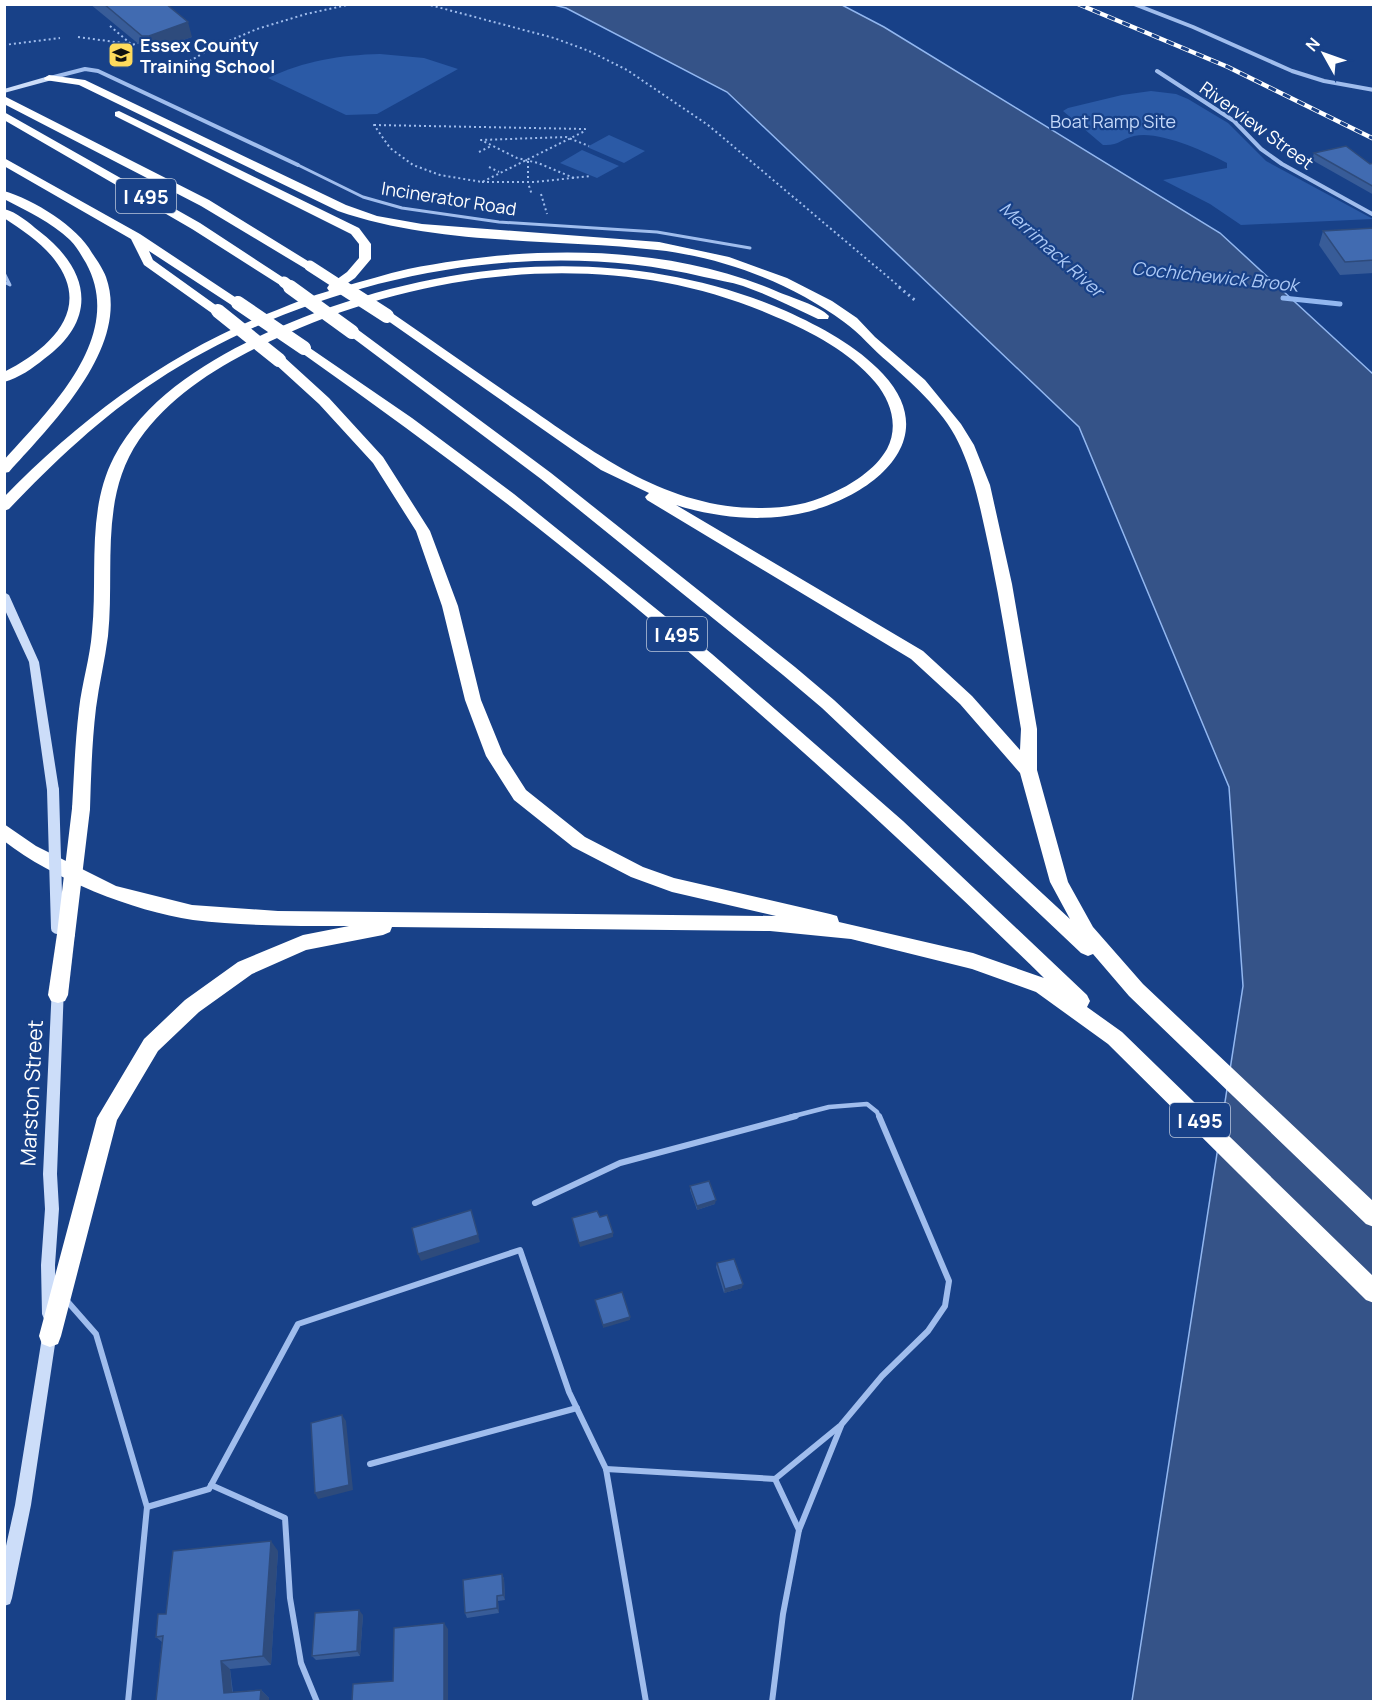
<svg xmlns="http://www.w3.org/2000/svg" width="1378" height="1706" font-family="Manrope,sans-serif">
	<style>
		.green { fill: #2b5aa6 }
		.water { fill: #355388; stroke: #92b7f0; stroke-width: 1.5 }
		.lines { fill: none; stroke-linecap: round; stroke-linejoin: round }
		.stream { stroke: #92b7f0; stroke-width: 5 }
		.path-far1 { stroke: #a0bded; stroke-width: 2; stroke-dasharray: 2 3; stroke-linecap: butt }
		.path { stroke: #a0bded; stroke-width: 3; stroke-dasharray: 2 4; stroke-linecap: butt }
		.lane-far2 { stroke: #a0bded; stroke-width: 3 }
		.lane-far1 { stroke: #a0bded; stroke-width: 4.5 }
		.lane { stroke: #a0bded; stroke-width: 6 }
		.street { stroke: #a0bded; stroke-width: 4 }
		.secondary { fill: #ccddf9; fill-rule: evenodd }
		.highway { fill: #fff; fill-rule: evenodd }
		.rail-casing { stroke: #fff; stroke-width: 4.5 }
		.rail { stroke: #184188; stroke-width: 3; stroke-dasharray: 8; stroke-linecap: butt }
		.secondary-bridge { stroke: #ccddf9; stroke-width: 12 }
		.highway-bridge-far2 { stroke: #fff; stroke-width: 11 }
		.highway-bridge-far1 { stroke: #fff; stroke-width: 14 }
		.highway-bridge { stroke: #fff; stroke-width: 18 }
		.wall { fill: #385c98 }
		.shaded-wall { fill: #2e4b7c }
		.building { fill: #416bb1; stroke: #2e4b7c; stroke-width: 1.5 }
		.labels { text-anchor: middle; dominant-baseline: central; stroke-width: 4.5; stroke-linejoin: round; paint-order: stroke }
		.far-poi-label { font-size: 18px; font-weight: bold; fill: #fff; stroke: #184188; text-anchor: start }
		.far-park-label { font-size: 18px; fill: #c5d9fa; stroke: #184188 }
		.far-street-label { font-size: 18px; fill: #fff; stroke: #184188 }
		.far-water-label { font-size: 18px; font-style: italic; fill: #abc8f5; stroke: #184188 }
		.shield { fill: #184188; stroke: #bac6db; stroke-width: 1.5 }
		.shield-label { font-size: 20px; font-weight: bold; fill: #fff }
		.street-label { font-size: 21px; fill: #fff; stroke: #184188 }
	</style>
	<rect width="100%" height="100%" fill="#184188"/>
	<g class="green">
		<path d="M 380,54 L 424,58 L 458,69 L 377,114 L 346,115 L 268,78 C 304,61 340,55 380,54 Z"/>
		<path d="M 1151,91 L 1176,94 L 1188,99 L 1228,123 L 1266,161 L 1373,219 L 1241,225 L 1210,204 L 1163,180 L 1227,168 L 1227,163 C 1205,151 1158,130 1134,136 C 1121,139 1119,146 1103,145 L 1063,111 L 1068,108 L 1122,95 Z"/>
		<path d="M 609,135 L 645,151 L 624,163 L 587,147 Z"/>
		<path d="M 582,150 L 619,166 L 597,178 L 560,163 Z"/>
	</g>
	<path class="water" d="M 554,5 L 842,5 L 884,27 L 1220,233 L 1373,374 L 1373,1701 L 1132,1701 L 1243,986 L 1229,787 L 1079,427 L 727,92 L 566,8 Z"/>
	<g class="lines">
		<path class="stream" d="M 1283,298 L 1340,304"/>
		<g class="path-far1">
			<path d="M 426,4 L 554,38 L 589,51 L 627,70 L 708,125 L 901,288"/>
			<path d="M 110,26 L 132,45 L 138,43"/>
			<path d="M 78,37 L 130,44"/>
			<path d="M 4,45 L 60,38"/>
			<path d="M 153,71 L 170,73 L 210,49 L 257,29 L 306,14 L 352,4"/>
			<path d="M 374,125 L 585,129 L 585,131 L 482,182 L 440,175 L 413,165 L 390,148 Z"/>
			<path d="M 479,152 L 491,146"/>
			<path d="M 528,161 L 528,183 L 532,195"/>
			<path d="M 489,167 L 499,172"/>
			<path d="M 574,178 L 538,163 L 517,158 L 481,140 L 566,137 L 589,146"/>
			<path d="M 482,182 L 535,182 L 591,176"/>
			<path d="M 541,194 L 547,214"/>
		</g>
		<path class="path" d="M 899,287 L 917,302"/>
		<g class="lane-far2">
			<path d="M 298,165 L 363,197 L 402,208 L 499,222 L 657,232 L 750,248"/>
			<path d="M 4,273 L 10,285 L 4,282"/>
		</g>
		<path class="lane-far1" d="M 790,1117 L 829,1107 L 867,1104 L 877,1112 L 879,1117"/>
		<g class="lane">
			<path d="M 535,1203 L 620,1163 L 796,1116"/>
			<path d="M 67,1301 L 96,1334 L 147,1507 L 128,1702"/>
			<path d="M 370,1464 L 577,1408"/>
			<path d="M 606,1469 L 775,1479 L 841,1425 L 882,1376 L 928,1331 L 945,1306 L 949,1281 L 879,1116"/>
			<path d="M 775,1479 L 799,1530"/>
			<path d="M 211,1485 L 285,1518 L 290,1598 L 301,1663 L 317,1702"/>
			<path d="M 147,1507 L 209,1489 L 298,1324 L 520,1250 L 569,1392 L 606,1469 L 646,1702"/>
			<path d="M 772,1702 L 783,1614 L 799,1530 L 841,1426"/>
		</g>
		<g class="street">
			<path d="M 1134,4 L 1193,27 L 1292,71 L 1324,81 L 1374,90"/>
			<path d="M 1157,71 L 1234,121 L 1261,149 L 1282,164 L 1374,215"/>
			<path d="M 50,78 L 85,69 L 98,71 L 298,165"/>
		</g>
		<g class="secondary">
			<path d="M 49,76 L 53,78 L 52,80 L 4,93 L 4,89 Z"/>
			<path d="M 4,592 L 9,595 L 39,662 L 59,790 L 53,794 L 47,790 L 29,662 L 4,608 Z"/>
			<path d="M 58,981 L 63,982 L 64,986 L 57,1174 L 59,1209 L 55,1265 L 56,1314 L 54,1319 L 49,1321 L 44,1319 L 42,1314 L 41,1265 L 45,1209 L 43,1174 L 52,986 L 53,982 Z"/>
			<path d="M 50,1324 L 55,1326 L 57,1331 L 31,1505 L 12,1598 L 10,1604 L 4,1606 L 4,1555 L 15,1505 L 43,1331 L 45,1326 Z"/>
		</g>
		<g class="highway">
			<path d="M 49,75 L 85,80 L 346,205 L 377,216 L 422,224 L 659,242 L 729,257 L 787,278 L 832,301 L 857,318 L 875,337 L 925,380 L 961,424 L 974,445 L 990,485 L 1012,584 L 1037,729 L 1037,770 L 1068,882 L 1093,927 L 1143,984 L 1374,1202 L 1374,1227 L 1366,1224 L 1129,996 L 1093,954 L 1088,956 L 1081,953 L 822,708 L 783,675 L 541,479 L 345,332 L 347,329 L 357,329 L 551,473 L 795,667 L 834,700 L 1070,919 L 1050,882 L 1020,773 L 960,704 L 911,659 L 647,500 L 645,497 L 649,493 L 601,470 L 381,316 L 382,313 L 392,313 C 437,344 482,376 528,407 C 599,456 668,508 759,508 C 784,508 807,505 830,494 C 851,485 875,470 887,449 C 899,426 891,401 875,382 C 850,352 812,332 776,317 C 621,248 439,266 286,334 C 232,358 174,390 139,440 C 99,498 115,570 108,636 C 105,660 99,684 96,708 C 92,742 91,775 90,809 L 87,814 L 81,816 L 75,814 L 72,809 C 74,776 75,742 79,709 C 82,683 90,658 92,632 C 98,574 86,511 114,457 C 147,395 213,357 275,329 C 435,259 622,240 786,311 C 821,327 857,346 883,374 C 947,443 865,501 798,514 C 758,522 714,517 676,505 L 923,651 L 972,696 L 1020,750 L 1021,729 C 1011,670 1002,611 990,553 C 982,517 976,482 961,448 C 947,414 915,386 888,362 C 873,350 860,333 844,322 C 791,283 722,257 657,250 C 551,238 439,246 338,211 L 79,85 L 45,80 L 44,78 Z"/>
			<path d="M 4,96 L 209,200 L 316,266 L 310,270 L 306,269 L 201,206 L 4,104 Z"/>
			<path d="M 119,111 L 359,228 L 371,244 L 371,259 L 355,278 L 342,287 C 364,281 386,274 408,269 C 527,245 663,243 776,291 C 790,297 820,306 829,316 L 828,319 L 818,319 C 794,308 769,295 743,286 C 731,282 717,280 704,277 C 523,233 310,280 156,381 C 101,417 54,462 9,509 L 4,511 L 4,497 C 83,416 171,351 277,310 C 294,303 311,296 329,291 L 327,288 L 329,285 L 347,272 L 359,258 L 359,244 L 351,234 L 115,116 L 115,112 Z"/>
			<path d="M 4,112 L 200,223 L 290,282 L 284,286 L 280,285 L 192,229 L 4,120 Z"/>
			<path d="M 4,158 L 140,234 L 244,303 L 243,306 L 233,306 L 149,251 L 153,260 L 224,311 L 218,315 L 213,314 L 144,265 L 131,239 L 4,166 Z"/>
			<path d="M 4,191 C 33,199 78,227 92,253 C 97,260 103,269 106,277 C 131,347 51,425 9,472 L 4,473 L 4,460 C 50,409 126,336 86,263 C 81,255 77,247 70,240 C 51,222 27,211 4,199 Z"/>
			<path d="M 4,209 C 17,212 29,223 39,231 C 90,270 99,319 44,359 C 33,368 19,378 4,382 L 4,372 C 49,349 94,310 54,259 C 41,242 22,230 4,218 Z"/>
			<path d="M 304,344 L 412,418 L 514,494 L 712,654 L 903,821 L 1087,995 L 1090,1001 L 1087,1007 L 1122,1032 L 1374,1277 L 1374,1303 L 1366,1300 L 1108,1044 L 1036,992 L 972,969 L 851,939 L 770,931 L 392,927 L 390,932 L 383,935 L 306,950 L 252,974 L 199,1012 L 158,1051 L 117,1120 L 61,1336 L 58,1344 L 50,1347 L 42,1344 L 39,1336 L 97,1118 L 144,1039 L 185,1000 L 238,962 L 303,935 L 349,926 C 297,926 245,926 193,920 C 132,911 53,879 4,841 L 4,824 L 36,846 L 116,886 L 192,905 L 278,911 L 776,916 L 672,892 L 631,877 L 573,847 L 514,800 L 486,756 L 465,700 L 442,606 L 416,531 L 373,463 L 319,404 L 274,363 L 272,360 L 274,357 L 284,357 L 329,398 L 383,457 L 430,531 L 458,606 L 481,700 L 503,754 L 526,790 L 585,837 L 643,867 L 674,878 L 830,914 L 837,916 L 839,922 L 973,953 L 1044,978 C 903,840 757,707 604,581 C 506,500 403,425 299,351 L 297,348 L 299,345 Z"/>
			<path d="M 66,926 L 73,929 L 75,934 L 68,995 L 65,1001 L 58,1003 L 51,1001 L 48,995 L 57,934 L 59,929 Z"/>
		</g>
		<g class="rail-casing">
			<path id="rail" d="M 1078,4 L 1228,67 L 1374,139"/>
		</g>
		<use href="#rail" class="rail"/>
		<path class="secondary-bridge" d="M 53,790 L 57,928"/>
		<g class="highway-bridge-far2">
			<path d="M 310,266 L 344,288"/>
			<path d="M 284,282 L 292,288"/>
		</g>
		<g class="highway-bridge-far1">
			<path d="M 290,287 L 352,332"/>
			<path d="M 342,287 L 387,316"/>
			<path d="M 238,303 L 304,348"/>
			<path d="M 218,311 L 279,360"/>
		</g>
		<path class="highway-bridge" d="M 66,934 L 81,809"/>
	</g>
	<g class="wall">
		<path d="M 90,4 L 166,4 L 192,37 L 153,50 L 146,50 Z"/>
		<path d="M 1314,153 L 1370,164 L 1374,163 L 1374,195 L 1312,160 Z"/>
		<path d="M 1374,228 L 1374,273 L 1340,275 L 1319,245 L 1323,231 Z"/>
		<path d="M 690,1186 L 715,1204 L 697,1210 L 690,1190 Z"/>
		<path d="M 717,1263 L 742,1288 L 724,1293 L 716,1267 Z"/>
		<path d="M 278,1551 L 271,1665 L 230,1669 L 233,1692 L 261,1690 L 269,1698 L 269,1701 L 156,1701 L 162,1642 L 156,1637 L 166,1614 Z"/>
		<path d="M 502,1574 L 504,1579 L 505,1600 L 498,1601 L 499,1613 L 467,1618 L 465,1613 Z"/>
		<path d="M 363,1615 L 360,1656 L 316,1660 L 312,1656 Z"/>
	</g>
	<g class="shaded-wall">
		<path d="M 188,22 L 192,37 L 153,50 L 149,36 Z"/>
		<path d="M 716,1200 L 715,1204 L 697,1210 L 697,1206 Z"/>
		<path d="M 613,1233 L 613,1237 L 580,1247 L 579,1243 Z"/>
		<path d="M 478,1235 L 480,1242 L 421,1261 L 418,1254 Z"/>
		<path d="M 743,1284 L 742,1288 L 724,1293 L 725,1289 Z"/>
		<path d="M 630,1317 L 630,1320 L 603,1328 L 603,1325 Z"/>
		<path d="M 342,1415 L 346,1421 L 353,1490 L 318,1499 L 315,1493 Z"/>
		<path d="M 271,1541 L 278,1551 L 271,1665 L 263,1656 Z"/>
		<path d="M 502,1574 L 504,1579 L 505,1600 L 503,1595 Z"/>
		<path d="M 497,1596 L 498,1601 L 499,1613 L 497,1608 Z"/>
		<path d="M 359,1610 L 363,1615 L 360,1656 L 357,1651 Z"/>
		<path d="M 444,1623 L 448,1629 L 448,1701 L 444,1701 Z"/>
		<path d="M 221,1661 L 230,1669 L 233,1701 L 224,1693 Z"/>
		<path d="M 261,1690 L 269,1698 L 269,1701 L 260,1701 Z"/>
	</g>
	<g class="building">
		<path d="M 104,4 L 166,4 L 188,22 L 149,36 L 142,36 Z"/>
		<path d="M 1346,146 L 1370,164 L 1374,163 L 1374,187 L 1314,153 Z"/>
		<path d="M 1374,228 L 1374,260 L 1345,262 L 1323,231 Z"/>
		<path d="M 709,1181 L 716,1200 L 697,1206 L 690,1186 Z"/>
		<path d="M 471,1210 L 478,1235 L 418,1254 L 412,1228 Z"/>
		<path d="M 597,1211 L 600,1217 L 607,1215 L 613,1233 L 579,1243 L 572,1218 Z"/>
		<path d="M 734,1259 L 743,1284 L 725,1289 L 717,1263 Z"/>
		<path d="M 622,1292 L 630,1317 L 603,1325 L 595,1300 Z"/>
		<path d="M 342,1415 L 349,1485 L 315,1493 L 311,1423 Z"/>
		<path d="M 271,1541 L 263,1656 L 221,1661 L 224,1693 L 261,1690 L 260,1701 L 156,1701 L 163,1636 L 156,1637 L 158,1614 L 166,1614 L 173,1551 Z"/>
		<path d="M 502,1574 L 503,1595 L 497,1596 L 497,1608 L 465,1613 L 463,1580 Z"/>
		<path d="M 359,1610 L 357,1651 L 312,1656 L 315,1613 Z"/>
		<path d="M 444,1623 L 444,1701 L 352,1701 L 353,1684 L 393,1681 L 394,1628 Z"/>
	</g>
	<defs>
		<g id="school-square" transform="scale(1.35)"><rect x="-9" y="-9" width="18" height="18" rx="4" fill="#ffdb5c" stroke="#184188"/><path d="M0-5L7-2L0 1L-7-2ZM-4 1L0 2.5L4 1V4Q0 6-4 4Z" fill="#111"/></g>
	</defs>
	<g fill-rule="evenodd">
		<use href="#school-square" x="121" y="55"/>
	</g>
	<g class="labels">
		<g class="far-poi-label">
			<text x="140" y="45">Essex County<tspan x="140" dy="21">Training School</tspan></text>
		</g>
		<g class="far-park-label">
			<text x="1113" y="121">Boat Ramp Site</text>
		</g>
		<g class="far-street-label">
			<text transform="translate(1257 125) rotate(36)">Riverview Street</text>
			<text transform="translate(449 198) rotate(9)">Incinerator Road</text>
		</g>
		<g class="far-water-label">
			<text transform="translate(1052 249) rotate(42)">Merrimack River</text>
			<text transform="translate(1215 276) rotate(6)">Cochichewick Brook</text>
		</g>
		<g class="shield">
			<rect x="116" y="179" width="60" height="34" rx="4.5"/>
			<rect x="647" y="617" width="60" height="34" rx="4.5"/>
			<rect x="1170" y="1103" width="60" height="34" rx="4.5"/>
		</g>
		<g class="shield-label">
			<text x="146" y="196">I 495</text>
			<text x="677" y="634">I 495</text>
			<text x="1200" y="1120">I 495</text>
		</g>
		<g class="street-label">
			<text transform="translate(31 1093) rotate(-87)">Marston Street</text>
		</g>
	</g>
	<rect width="1378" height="1706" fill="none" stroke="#ffffff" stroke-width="12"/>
	<g transform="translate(1324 54) rotate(310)" stroke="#184188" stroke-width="4.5" paint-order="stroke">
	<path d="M0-4.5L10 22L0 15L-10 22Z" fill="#ffffff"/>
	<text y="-9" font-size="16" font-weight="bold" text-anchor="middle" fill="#ffffff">N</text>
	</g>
</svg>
